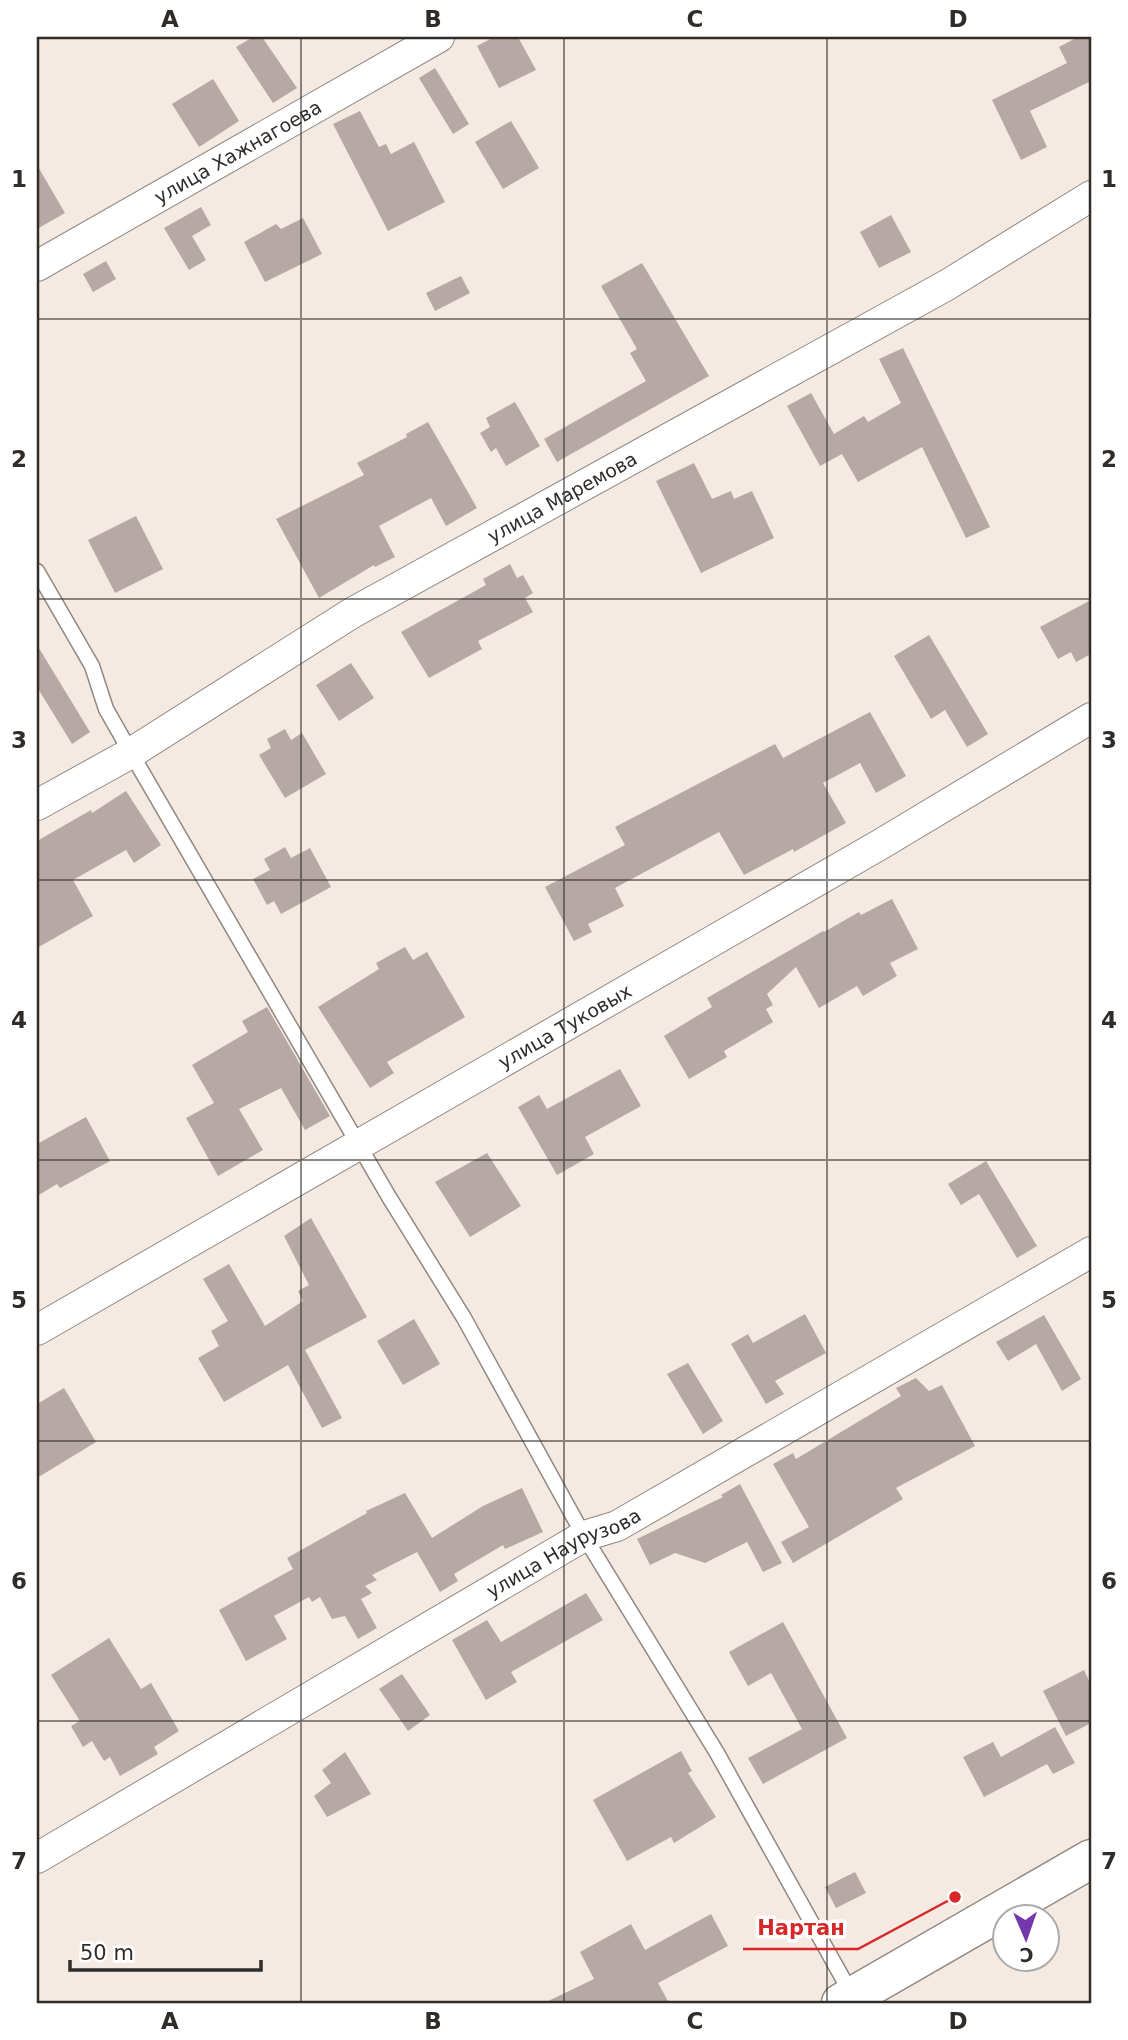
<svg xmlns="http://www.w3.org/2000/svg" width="1128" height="2040" font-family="'DejaVu Sans',sans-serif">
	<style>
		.building { fill: #b6a9a5 }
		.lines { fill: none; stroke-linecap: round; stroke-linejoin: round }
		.lane-casing { stroke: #918780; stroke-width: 17 }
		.street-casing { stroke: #918780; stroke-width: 32 }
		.secondary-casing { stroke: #918780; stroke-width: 41 }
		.lane { stroke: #fff; stroke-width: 14 }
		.street { stroke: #fff; stroke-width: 30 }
		.secondary { stroke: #fff; stroke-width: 38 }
		.grid { fill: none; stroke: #302c29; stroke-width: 2; stroke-opacity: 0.55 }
		.labels { text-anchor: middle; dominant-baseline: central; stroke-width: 7; stroke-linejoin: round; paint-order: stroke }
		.street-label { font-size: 19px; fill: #302c29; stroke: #fff }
		.leader { fill: none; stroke: #d62828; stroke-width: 2.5 }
		.callout-dot { fill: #d62828; stroke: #fff; stroke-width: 2.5 }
		.callout-label { font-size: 21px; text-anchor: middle; font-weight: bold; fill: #d62828; stroke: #fff; stroke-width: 7; stroke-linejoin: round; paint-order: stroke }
		.neatline { fill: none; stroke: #302c29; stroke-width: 2.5 }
		.grid-label { font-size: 23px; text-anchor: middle; font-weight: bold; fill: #302c29 }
	</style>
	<rect width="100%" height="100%" fill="#f4eae2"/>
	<g class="building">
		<path d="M 253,37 L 262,37 L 297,88 L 273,103 L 236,47 Z"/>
		<path d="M 494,37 L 518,37 L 536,70 L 499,88 L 477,46 Z"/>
		<path d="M 1078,37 L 1091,37 L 1091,81 L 1030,111 L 1047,147 L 1021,160 L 992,100 L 1067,63 L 1059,47 Z"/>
		<path d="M 435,68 L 469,124 L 453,134 L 419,78 Z"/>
		<path d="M 213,79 L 239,121 L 199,147 L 172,104 Z"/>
		<path d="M 360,111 L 379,147 L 386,144 L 391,154 L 414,142 L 445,202 L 388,231 L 333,124 Z"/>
		<path d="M 511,121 L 539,168 L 503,189 L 475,142 Z"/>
		<path d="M 37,165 L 65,213 L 37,229 Z"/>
		<path d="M 201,207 L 211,225 L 192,236 L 206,260 L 189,270 L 164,228 Z"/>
		<path d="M 891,215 L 911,252 L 879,268 L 860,232 Z"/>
		<path d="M 303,218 L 322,254 L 265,282 L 244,242 L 276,224 L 281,229 Z"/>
		<path d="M 106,261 L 116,279 L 93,292 L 83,274 Z"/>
		<path d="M 642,263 L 709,376 L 557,462 L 544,439 L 646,381 L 630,353 L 637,349 L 601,286 Z"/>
		<path d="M 461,276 L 470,293 L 435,311 L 426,293 Z"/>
		<path d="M 903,348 L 990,527 L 966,538 L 922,447 L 858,482 L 842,454 L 820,466 L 787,406 L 811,393 L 834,434 L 864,416 L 868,422 L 901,403 L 879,359 Z"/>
		<path d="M 515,402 L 540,446 L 506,466 L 496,448 L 491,452 L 480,433 L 490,427 L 486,418 Z"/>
		<path d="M 428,422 L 477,508 L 446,526 L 431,498 L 379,526 L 395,557 L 375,567 L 374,565 L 319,598 L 276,519 L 364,475 L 357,463 L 407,437 L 406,434 Z"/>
		<path d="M 694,463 L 712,499 L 731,491 L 734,499 L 752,491 L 774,538 L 701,573 L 656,481 Z"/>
		<path d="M 136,516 L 163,569 L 115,593 L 88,540 Z"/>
		<path d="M 510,564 L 517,578 L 523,575 L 533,593 L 525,598 L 533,612 L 478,641 L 482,649 L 429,678 L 401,632 L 486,585 L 483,579 Z"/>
		<path d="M 1091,600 L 1091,654 L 1076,662 L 1071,652 L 1058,659 L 1040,627 Z"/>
		<path d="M 929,635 L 988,734 L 967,747 L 945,710 L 931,719 L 894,656 Z"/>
		<path d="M 37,645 L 90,732 L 72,744 L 37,687 Z"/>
		<path d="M 351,663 L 374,698 L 339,721 L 316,685 Z"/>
		<path d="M 870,712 L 906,776 L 876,793 L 860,763 L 823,783 L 846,823 L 794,852 L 793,849 L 744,875 L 719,832 L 615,888 L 624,906 L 588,924 L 592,932 L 574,941 L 545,887 L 625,845 L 615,827 L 775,744 L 783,758 Z"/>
		<path d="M 285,729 L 291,740 L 302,733 L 326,774 L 285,798 L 259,755 L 271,748 L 267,739 Z"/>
		<path d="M 126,791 L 161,845 L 134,863 L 126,850 L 73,880 L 93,916 L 37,948 L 37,841 L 91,810 L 92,813 Z"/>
		<path d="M 285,847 L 291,858 L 310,848 L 331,887 L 281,914 L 274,901 L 267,905 L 253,879 L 270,870 L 264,859 Z"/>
		<path d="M 892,899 L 918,949 L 890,963 L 897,976 L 863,996 L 857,986 L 819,1008 L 796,967 L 767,994 L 773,1005 L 766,1009 L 773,1022 L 724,1051 L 727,1057 L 689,1079 L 664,1036 L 712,1007 L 707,998 L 823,931 L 824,932 L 859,912 L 861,915 Z"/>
		<path d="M 405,947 L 413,960 L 427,952 L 465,1017 L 387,1062 L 394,1073 L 370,1088 L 318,1007 L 379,969 L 376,963 Z"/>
		<path d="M 267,1007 L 330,1116 L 305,1130 L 281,1088 L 239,1109 L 263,1150 L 218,1176 L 186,1118 L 214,1103 L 192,1065 L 248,1032 L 242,1021 Z"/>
		<path d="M 620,1069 L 641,1106 L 585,1137 L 594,1154 L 557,1175 L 518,1107 L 539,1095 L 547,1109 Z"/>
		<path d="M 86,1117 L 110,1161 L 60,1188 L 57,1184 L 37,1196 L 37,1144 Z"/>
		<path d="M 487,1153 L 521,1206 L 470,1237 L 435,1182 Z"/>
		<path d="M 986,1161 L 1037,1246 L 1017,1258 L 979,1194 L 961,1205 L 948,1184 Z"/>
		<path d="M 311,1218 L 367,1317 L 305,1350 L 342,1418 L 322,1428 L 288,1365 L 224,1402 L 198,1358 L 219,1346 L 211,1331 L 228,1321 L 203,1279 L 229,1264 L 265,1326 L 303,1301 L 298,1291 L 309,1285 L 284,1236 Z"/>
		<path d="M 805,1314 L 826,1353 L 775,1381 L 784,1394 L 766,1404 L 731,1344 L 748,1334 L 753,1343 Z"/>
		<path d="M 1044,1315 L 1081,1379 L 1062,1391 L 1036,1344 L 1008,1361 L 996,1342 Z"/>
		<path d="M 414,1319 L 440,1364 L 403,1385 L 377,1341 Z"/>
		<path d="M 688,1363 L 723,1421 L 703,1434 L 667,1374 Z"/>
		<path d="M 916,1378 L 929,1391 L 942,1385 L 975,1446 L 896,1488 L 903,1499 L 793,1563 L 781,1542 L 809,1527 L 773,1464 L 793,1453 L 796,1459 L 901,1396 L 896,1388 Z"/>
		<path d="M 64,1388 L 96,1442 L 37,1478 L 37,1404 Z"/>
		<path d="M 740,1484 L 782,1563 L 763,1572 L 747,1542 L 705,1563 L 675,1553 L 650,1565 L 637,1539 L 723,1497 L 721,1495 Z"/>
		<path d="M 522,1488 L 543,1532 L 505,1549 L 503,1545 L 454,1574 L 458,1581 L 440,1592 L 417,1552 L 372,1575 L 377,1580 L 365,1586 L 372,1593 L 361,1599 L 377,1628 L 358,1639 L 345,1616 L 332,1619 L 320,1597 L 312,1602 L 309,1597 L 274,1616 L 287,1639 L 246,1661 L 219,1610 L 293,1569 L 287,1558 L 367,1513 L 366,1511 L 405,1493 L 432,1538 L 483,1506 Z"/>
		<path d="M 586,1593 L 603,1620 L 511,1672 L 517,1682 L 486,1700 L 452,1640 L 487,1620 L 501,1642 Z"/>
		<path d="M 783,1622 L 847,1738 L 763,1784 L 748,1758 L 802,1729 L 771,1673 L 748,1686 L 729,1652 Z"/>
		<path d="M 109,1638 L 141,1689 L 151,1683 L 179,1731 L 154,1747 L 158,1754 L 120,1776 L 110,1757 L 104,1761 L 92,1741 L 83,1747 L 71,1726 L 80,1721 L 51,1675 Z"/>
		<path d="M 1084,1670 L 1091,1685 L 1091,1723 L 1066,1736 L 1043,1691 Z"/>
		<path d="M 402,1674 L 430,1715 L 408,1731 L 379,1689 Z"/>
		<path d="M 1055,1727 L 1075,1763 L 1053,1774 L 1047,1764 L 984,1797 L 963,1757 L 993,1742 L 1001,1757 Z"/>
		<path d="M 681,1751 L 692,1771 L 688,1773 L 716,1817 L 674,1843 L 671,1837 L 627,1861 L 593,1800 Z"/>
		<path d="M 345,1752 L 371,1794 L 327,1817 L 314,1796 L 331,1783 L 322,1770 Z"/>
		<path d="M 855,1872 L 866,1893 L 836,1908 L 825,1887 Z"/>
		<path d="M 711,1914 L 728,1946 L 658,1983 L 669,2003 L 544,2003 L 594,1979 L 580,1952 L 631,1924 L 645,1950 Z"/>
	</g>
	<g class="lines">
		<g class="lane-casing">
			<path id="lane" d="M 37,571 L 92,666 L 106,709 L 131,753 L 389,1197 L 464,1318 L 584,1536 L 717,1753 L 852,1995"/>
		</g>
		<g class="street-casing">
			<g id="street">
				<path id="s1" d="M 37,266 L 439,37"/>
				<path id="s2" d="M 37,805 L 131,753 L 352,613 L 947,285 L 1091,196"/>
				<path id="s3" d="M 37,1330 L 881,844 L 1091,718"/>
				<path id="s4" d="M 37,1858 L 584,1536 L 617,1526 L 1091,1252"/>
			</g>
		</g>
		<g class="secondary-casing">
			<path id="secondary" d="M 841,2003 L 1091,1859"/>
		</g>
		<use href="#lane" class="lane"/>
		<use href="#street" class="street"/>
		<use href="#secondary" class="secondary"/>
	</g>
	<path class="grid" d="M 301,37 L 301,2003M 564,37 L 564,2003M 827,37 L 827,2003M 37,319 L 1091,319M 37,599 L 1091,599M 37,880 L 1091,880M 37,1160 L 1091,1160M 37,1441 L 1091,1441M 37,1721 L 1091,1721"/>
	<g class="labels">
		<g class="street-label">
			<text stroke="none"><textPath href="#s1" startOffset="231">улица Хажнагоева</textPath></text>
			<text stroke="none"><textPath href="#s2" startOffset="609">улица Маремова</textPath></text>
			<text stroke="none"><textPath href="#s3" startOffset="609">улица Туковых</textPath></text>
			<text stroke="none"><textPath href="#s4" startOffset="609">улица Наурузова</textPath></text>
		</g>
	</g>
	<path class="leader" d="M955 1897L858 1949H743"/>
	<circle class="callout-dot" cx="955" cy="1897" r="7"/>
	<g class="callout-label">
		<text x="801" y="1935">Нартан</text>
	</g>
	<rect width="1128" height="2040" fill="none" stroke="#ffffff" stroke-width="77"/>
	<g transform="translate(1026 1938) rotate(178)"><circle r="33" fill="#ffffff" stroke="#acaba9" stroke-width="2"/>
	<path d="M0-5L12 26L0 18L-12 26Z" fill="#7437ac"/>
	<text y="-10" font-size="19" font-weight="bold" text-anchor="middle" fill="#302c29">С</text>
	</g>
	<path d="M70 1960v10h191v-10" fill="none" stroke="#302c29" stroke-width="3.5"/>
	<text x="80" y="1960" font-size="21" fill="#302c29" stroke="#ffffff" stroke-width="5" paint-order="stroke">50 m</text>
	<rect x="38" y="38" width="1052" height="1964" class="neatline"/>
	<g class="grid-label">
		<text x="170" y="27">A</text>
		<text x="433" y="27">B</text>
		<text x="695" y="27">C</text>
		<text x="958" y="27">D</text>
		<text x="19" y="187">1</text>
		<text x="1109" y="187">1</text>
		<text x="19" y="467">2</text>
		<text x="1109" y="467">2</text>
		<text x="19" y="748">3</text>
		<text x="1109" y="748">3</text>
		<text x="19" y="1028">4</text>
		<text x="1109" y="1028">4</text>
		<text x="19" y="1308">5</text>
		<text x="1109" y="1308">5</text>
		<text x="19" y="1589">6</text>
		<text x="1109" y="1589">6</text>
		<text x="19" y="1869">7</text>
		<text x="1109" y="1869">7</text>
		<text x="170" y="2029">A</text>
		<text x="433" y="2029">B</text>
		<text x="695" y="2029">C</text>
		<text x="958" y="2029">D</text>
	</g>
</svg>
